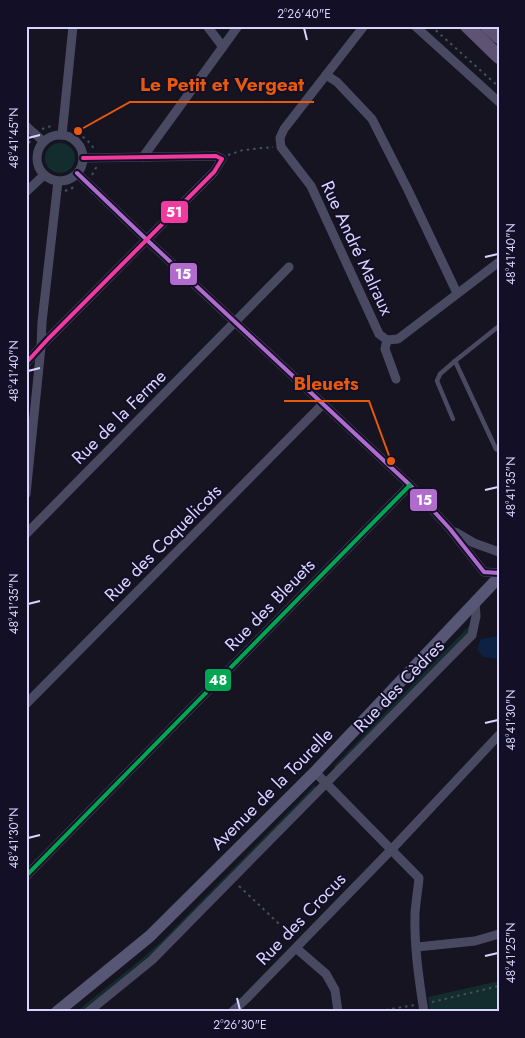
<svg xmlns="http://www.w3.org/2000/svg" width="525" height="1038" font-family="Jost,sans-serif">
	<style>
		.green { fill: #132c2d }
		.water { fill: #0d2144 }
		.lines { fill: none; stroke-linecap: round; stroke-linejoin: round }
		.path { stroke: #44505f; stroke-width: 2; stroke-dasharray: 2.5 4; stroke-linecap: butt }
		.service { stroke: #4a4962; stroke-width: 4.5 }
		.minor { stroke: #4a4962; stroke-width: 9 }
		.secondary { stroke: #575674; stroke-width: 12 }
		.primary { stroke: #5e5373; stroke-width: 14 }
		.bus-1-casing { stroke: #130f26; stroke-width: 8 }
		.bus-2-casing { stroke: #130f26; stroke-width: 8 }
		.bus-3-casing { stroke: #130f26; stroke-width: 8 }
		.bus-1 { stroke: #b06ccc; stroke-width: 4 }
		.bus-2 { stroke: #f13a9d; stroke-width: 4 }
		.bus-3 { stroke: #00a651; stroke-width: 4 }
		.ticks { fill: none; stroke: #d9d4ff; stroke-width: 2 }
		.labels { text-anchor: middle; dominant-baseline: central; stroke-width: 4; stroke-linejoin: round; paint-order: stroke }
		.street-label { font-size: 18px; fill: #d9d4ff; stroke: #130f26 }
		.leader { fill: none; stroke: #e8590c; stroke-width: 2 }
		.callout-dot { fill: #e8590c; stroke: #130f26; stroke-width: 2 }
		.callout-label { font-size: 19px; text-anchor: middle; font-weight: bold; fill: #e8590c; stroke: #130f26; stroke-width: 4; stroke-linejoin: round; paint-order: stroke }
		.line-badge { stroke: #130f26; stroke-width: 2 }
		.badge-label { font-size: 14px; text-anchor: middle; font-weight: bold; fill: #fff }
		.neatline { fill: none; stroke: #d9d4ff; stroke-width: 2 }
		.ticks-label { font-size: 12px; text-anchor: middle; fill: #d9d4ff }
	</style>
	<rect width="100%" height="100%" fill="#161421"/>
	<g class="green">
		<circle cx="60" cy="158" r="15"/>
		<path d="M 471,624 L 469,631 L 466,635 L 336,769 L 334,768 L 335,765 Z"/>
		<path d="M 315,785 L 316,787 L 316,790 L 156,951 L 81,1012 L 76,1012 L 143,958 L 165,938 Z"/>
		<path d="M 499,981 L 499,1012 L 430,1012 L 428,997 Z"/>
	</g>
	<path class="water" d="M 499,636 L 499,659 L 483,657 L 477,649 L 481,639 Z"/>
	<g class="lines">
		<g class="path">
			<path d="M 431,26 L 499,87"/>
			<path d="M 73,128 L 91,144 L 94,149"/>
			<path d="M 42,129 L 54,125"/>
			<path d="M 26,149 L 30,141"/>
			<path d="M 228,155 L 243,150 L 273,147"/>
			<path d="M 92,175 L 97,166"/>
			<path d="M 65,191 L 77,186"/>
			<path d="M 239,886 L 294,938"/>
			<path d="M 432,1002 L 499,986"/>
			<path d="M 373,1012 L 415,1005"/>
		</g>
		<g class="service">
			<path d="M 499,326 L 455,361 L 496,449 L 499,450"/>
			<path d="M 453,419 L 437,381 L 440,374 L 455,361"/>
		</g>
		<g class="minor">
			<path d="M 207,26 L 223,47"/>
			<path d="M 364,26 L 284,129 L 280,138 L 281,147 L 311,186 L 379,334 L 387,340 L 398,339 L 499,262"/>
			<path d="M 415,26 L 499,102"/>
			<path d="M 326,75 L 337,82 L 372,119 L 408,190 L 457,293"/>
			<path d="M 26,126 L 43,141"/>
			<circle cx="60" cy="158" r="23"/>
			<path d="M 62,135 L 73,26"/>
			<path d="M 143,157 L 238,26"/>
			<path d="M 77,173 L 147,240 L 410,485 L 450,529 L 484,572 L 499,573"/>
			<path d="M 26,192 L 44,175"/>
			<path d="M 387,340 L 385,349 L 396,379"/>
			<path d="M 26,363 L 48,339 L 214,172 L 222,159 L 216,156 L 83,158"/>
			<path d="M 26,494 L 41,347 L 42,322 L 58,181"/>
			<path d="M 455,532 L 474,543 L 499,552"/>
			<path d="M 26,534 L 289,267"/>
			<path d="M 26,704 L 323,404"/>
			<path d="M 315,772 L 419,878 C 418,889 416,901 415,913 C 414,946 419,980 424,1012"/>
			<path d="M 26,876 L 410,485"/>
			<path d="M 417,947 L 475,941 L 499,934"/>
			<path d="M 296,948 L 326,974 L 335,990 L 338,1012"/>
			<path d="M 88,1012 L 152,960 L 472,635 L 476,616 L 475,601"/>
			<path d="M 232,1012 L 246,999 L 392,849 L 499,735"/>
		</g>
		<path class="secondary" d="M 57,1012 L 150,936 L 315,772 L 499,577"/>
		<g class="primary">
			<path d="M 467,26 L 499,57"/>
			<path d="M 487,26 L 499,37"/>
		</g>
		<g class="bus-1-casing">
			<path id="bus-1" d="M 77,173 L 147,240 L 410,485 L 450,529 L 484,572 L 499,573"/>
		</g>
		<g class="bus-2-casing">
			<path id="bus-2" d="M 26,363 L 48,339 L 214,172 L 222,159 L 216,156 L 83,158"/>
		</g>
		<g class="bus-3-casing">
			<path id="bus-3" d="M 26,876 L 410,485"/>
		</g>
		<use href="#bus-1" class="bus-1"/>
		<use href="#bus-2" class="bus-2"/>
		<use href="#bus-3" class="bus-3"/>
	</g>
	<path class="ticks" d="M 304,28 L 307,40M 28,138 L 40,135M 485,257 L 498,254M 28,371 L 40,368M 485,490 L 498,487M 28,604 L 40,601M 485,723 L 498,720M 28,838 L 40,835M 485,956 L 498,953M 237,998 L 240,1010"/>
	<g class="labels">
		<g class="street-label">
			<text transform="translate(357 248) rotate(65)">Rue André Malraux</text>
			<text transform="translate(119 417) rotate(-45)">Rue de la Ferme</text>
			<text transform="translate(163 543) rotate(-45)">Rue des Coquelicots</text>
			<text transform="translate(270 605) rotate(-46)">Rue des Bleuets</text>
			<text transform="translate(399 686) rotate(-46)">Rue des Cèdres</text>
			<text transform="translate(272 789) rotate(-45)">Avenue de la Tourelle</text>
			<text transform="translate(301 919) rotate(-46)">Rue des Crocus</text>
		</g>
	</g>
	<path class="leader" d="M78 131L130 102H314M391 461L369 401H284"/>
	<g class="callout-dot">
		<circle cx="78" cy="131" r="5"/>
		<circle cx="391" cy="461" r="5"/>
	</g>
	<g class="callout-label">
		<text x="222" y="91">Le Petit et Vergeat</text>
		<text x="326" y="390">Bleuets</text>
	</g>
	<g class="line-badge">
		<rect x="160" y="200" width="29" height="24" rx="5" fill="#f13a9d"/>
		<rect x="169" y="262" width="29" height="24" rx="5" fill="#b06ccc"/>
		<rect x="409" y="488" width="29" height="24" rx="5" fill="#b06ccc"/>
		<rect x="204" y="668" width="28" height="24" rx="5" fill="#00a651"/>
	</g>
	<g class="badge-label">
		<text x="174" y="217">51</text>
		<text x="183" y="279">15</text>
		<text x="424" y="505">15</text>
		<text x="218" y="685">48</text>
	</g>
	<rect width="525" height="1038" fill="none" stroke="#130f26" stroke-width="55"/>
	<rect x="28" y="28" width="470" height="982" class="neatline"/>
	<g class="ticks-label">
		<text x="304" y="18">2°26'40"E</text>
		<text transform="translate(14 138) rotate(-90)" y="4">48°41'45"N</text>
		<text transform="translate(511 254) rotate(-90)" y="4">48°41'40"N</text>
		<text transform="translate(14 371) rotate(-90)" y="4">48°41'40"N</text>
		<text transform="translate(511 487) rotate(-90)" y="4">48°41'35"N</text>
		<text transform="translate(14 604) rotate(-90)" y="4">48°41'35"N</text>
		<text transform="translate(511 720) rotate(-90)" y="4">48°41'30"N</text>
		<text transform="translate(14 838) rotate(-90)" y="4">48°41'30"N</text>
		<text transform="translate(511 953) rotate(-90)" y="4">48°41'25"N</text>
		<text x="240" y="1029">2°26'30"E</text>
	</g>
</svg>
